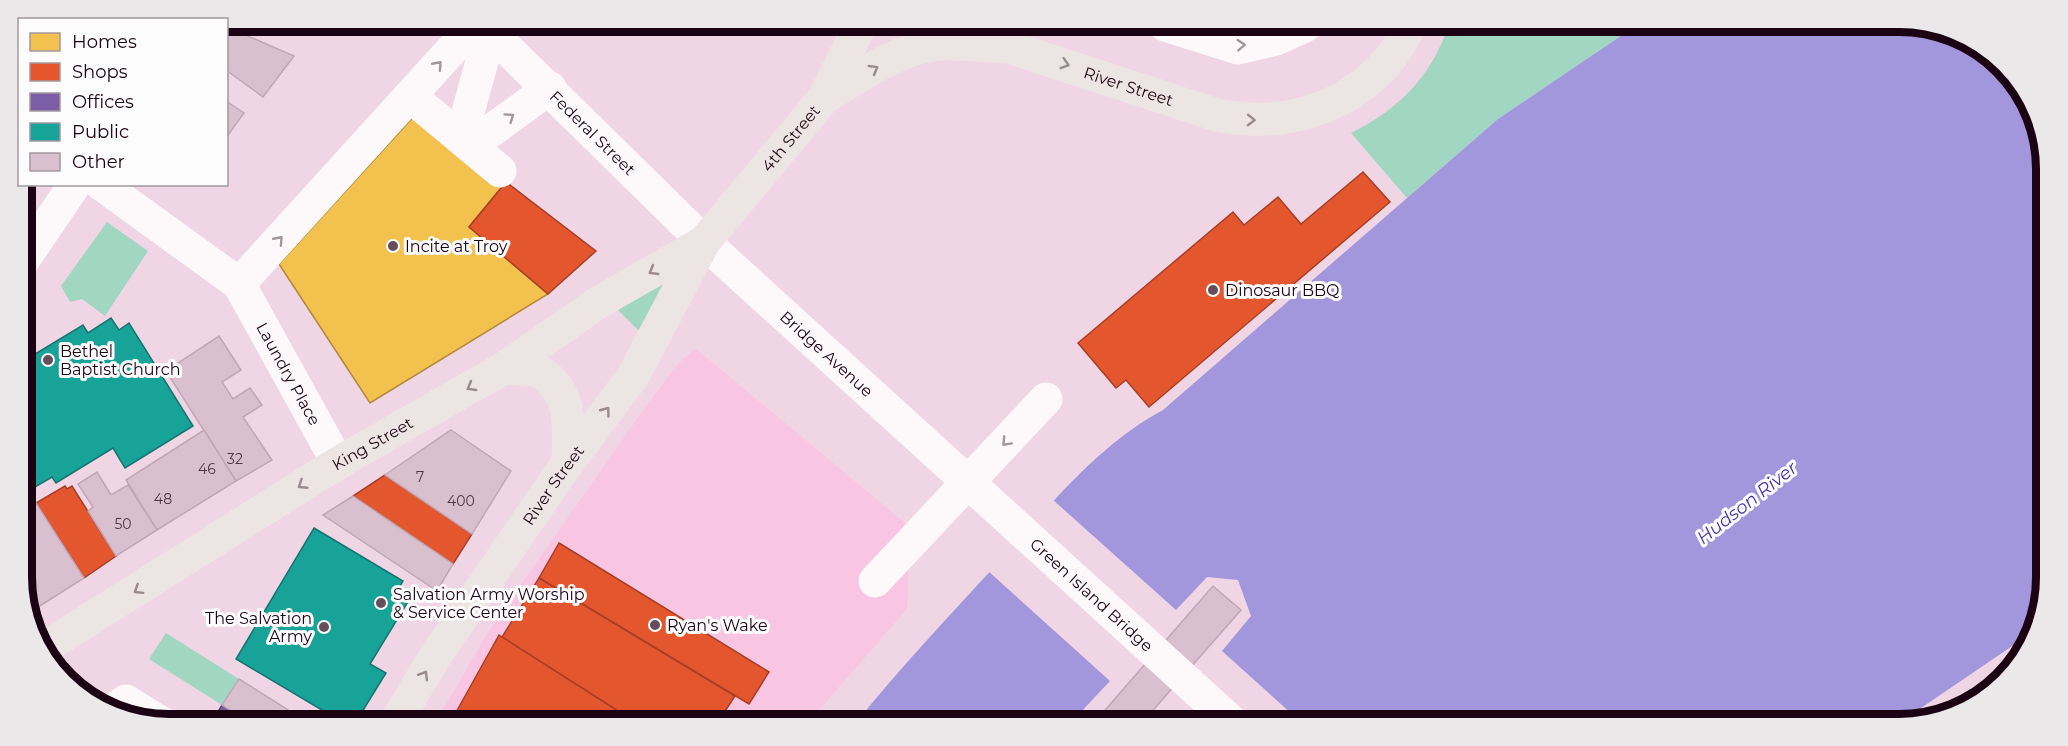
<svg xmlns="http://www.w3.org/2000/svg" width="2068" height="746" font-family="Montserrat,sans-serif">
	<style>
		.built { fill: #f8c6e2 }
		.green { fill: #a0d6c2 }
		.water { fill: #a296dd }
		.pier { fill: #f0d6e4 }
		.homes { fill: #f2c14e; stroke: #b2883c; stroke-width: 1.5 }
		.shops { fill: #e4572e; stroke: #a83e26; stroke-width: 1.5 }
		.offices { fill: #7b5ea7; stroke: #5e437b; stroke-width: 1.5 }
		.public { fill: #17a398; stroke: #187370; stroke-width: 1.5 }
		.building { fill: #dabfce; stroke: #c0a7b5; stroke-width: 1.5 }
		.lines { fill: none; stroke-linecap: round; stroke-linejoin: round }
		.minor { stroke: #fdf9fb; stroke-width: 33 }
		.major { stroke: #ede4e4; stroke-width: 33 }
		.oneway { stroke: #a3979e }
		.oneway2 { stroke: #998a90 }
		.poi-dot { fill: #664d5c; stroke: #fcfcfc; stroke-width: 2 }
		.labels { text-anchor: middle; dominant-baseline: central; stroke-width: 6; stroke-linejoin: round; paint-order: stroke }
		.number-label { font-size: 14px; fill: #4e3444 }
		.street-label { font-size: 16px; fill: #1c0313; stroke: #fcfcfc }
		.poi-label { font-size: 16px; fill: #1c0313; stroke: #fcfcfc; text-anchor: start }
		.water-label { font-size: 18px; font-style: italic; fill: #4a37a6; stroke: #fcfcfc }
		.rim { fill: none; stroke: #1c0313; stroke-width: 8 }
	</style>
	<rect width="100%" height="100%" fill="#f0d6e4"/>
	<path class="built" d="M 695,348 L 911,528 L 907,609 L 806,725 L 434,725 L 490,629 L 644,409 L 676,366 Z"/>
	<g class="green">
		<path d="M 1448,27 L 1634,27 L 1498,119 L 1407,198 L 1351,133 C 1399,109 1430,78 1448,27 Z"/>
		<path d="M 107,222 L 148,251 L 105,316 L 82,299 L 70,302 L 61,286 Z"/>
		<path d="M 656,279 L 666,286 L 639,331 L 618,310 Z"/>
		<path d="M 166,633 L 239,679 L 222,705 L 149,659 Z"/>
	</g>
	<path class="water" d="M 1634,27 L 1947,29 L 2011,71 L 2046,149 L 2039,625 L 2036,630 L 1896,725 L 854,725 C 899,669 948,617 997,564 C 1048,508 1096,446 1163,410 L 1498,119 Z"/>
	<path class="pier" d="M 1052,499 L 1176,610 L 1207,577 L 1238,580 L 1251,616 L 1222,651 L 1304,725 L 1085,725 L 1080,713 L 1110,681 L 987,570 Z"/>
	<path class="homes" d="M 415,115 L 506,182 L 469,227 L 548,294 L 370,403 L 279,264 Z"/>
	<g class="shops">
		<path d="M 1363,172 L 1390,202 L 1149,407 L 1126,380 L 1116,388 L 1078,343 L 1233,212 L 1244,225 L 1278,197 L 1301,224 Z"/>
		<path d="M 506,182 L 596,251 L 548,294 L 469,227 Z"/>
		<path d="M 385,475 L 472,534 L 453,564 L 353,496 Z"/>
		<path d="M 65,486 L 67,489 L 72,486 L 116,556 L 84,578 L 36,503 Z"/>
		<path d="M 559,543 L 769,672 L 749,704 L 539,578 Z"/>
		<path d="M 539,578 L 735,696 L 716,725 L 640,725 L 502,637 Z"/>
		<path d="M 499,635 L 502,637 L 640,725 L 449,725 Z"/>
	</g>
	<path class="offices" d="M 222,705 L 253,725 L 210,725 Z"/>
	<g class="public">
		<path d="M 111,318 L 119,330 L 129,323 L 193,426 L 125,468 L 113,448 L 56,483 L 52,477 L 35,487 L 23,468 L 22,362 L 83,325 L 88,333 Z"/>
		<path d="M 314,528 L 403,581 L 399,588 L 412,595 L 370,664 L 386,673 L 354,725 L 347,725 L 236,659 Z"/>
	</g>
	<g class="building">
		<path d="M 227,27 L 294,56 L 263,97 L 226,70 Z"/>
		<path d="M 226,101 L 244,113 L 226,138 Z"/>
		<path d="M 219,336 L 241,370 L 222,382 L 233,399 L 250,388 L 262,405 L 243,417 L 272,460 L 236,481 L 166,371 Z"/>
		<path d="M 204,430 L 236,481 L 157,530 L 126,480 Z"/>
		<path d="M 451,430 L 511,471 L 472,534 L 385,475 Z"/>
		<path d="M 97,472 L 111,495 L 128,485 L 157,530 L 116,556 L 88,511 L 93,507 L 78,484 Z"/>
		<path d="M 353,496 L 453,564 L 437,591 L 323,515 Z"/>
		<path d="M 36,503 L 84,578 L 27,614 L 24,606 L 23,510 Z"/>
		<path d="M 1213,586 L 1241,610 L 1140,725 L 1110,725 L 1100,716 Z"/>
		<path d="M 239,679 L 312,725 L 253,725 L 222,705 Z"/>
	</g>
	<g class="lines">
		<g class="minor">
			<path id="s1" d="M 480,22 L 704,242 L 1235,725"/>
			<path d="M 1165,25 L 1238,48 L 1276,39 L 1305,26"/>
			<path d="M 410,96 L 500,171"/>
			<path d="M 461,138 L 490,32"/>
			<path d="M 470,146 L 550,88"/>
			<path id="s2" d="M 101,184 L 239,284 L 338,463"/>
			<path d="M 22,262 L 75,184"/>
			<path d="M 239,284 L 477,22"/>
			<path d="M 875,581 L 1046,399"/>
			<path d="M 112,711 L 126,701 L 163,724"/>
		</g>
		<g class="major">
			<path id="s3" d="M 824,98 C 858,78 898,47 940,44 C 963,43 986,46 1009,47 L 1217,115 C 1281,128 1344,111 1388,61 C 1397,51 1403,38 1410,26"/>
			<path d="M 504,368 C 515,369 532,368 541,373 C 573,391 569,430 568,461"/>
			<path id="s4" d="M 44,648 L 338,463 L 504,368 L 599,302 L 704,242"/>
			<path id="s5" d="M 394,725 L 436,655 L 557,478 L 633,376 L 704,242 L 824,98 L 861,24"/>
		</g>
	</g>
	<defs><path id="oneway-chevron" d="M-2-3.5L2.5 0L-2 3.5" fill="none" stroke-width="1.6" stroke-linecap="round" stroke-linejoin="round" transform="scale(1.5)"/></defs>
	<g class="oneway">
		<use href="#oneway-chevron" transform="translate(1241 45) rotate(-3)"/>
		<use href="#oneway-chevron" transform="translate(438 65) rotate(-48)"/>
		<use href="#oneway-chevron" transform="translate(510 117) rotate(-35)"/>
		<use href="#oneway-chevron" transform="translate(279 240) rotate(-48)"/>
		<use href="#oneway-chevron" transform="translate(1006 442) rotate(133)"/>
	</g>
	<g class="oneway2">
		<use href="#oneway-chevron" transform="translate(1065 64) rotate(17)"/>
		<use href="#oneway-chevron" transform="translate(874 69) rotate(-30)"/>
		<use href="#oneway-chevron" transform="translate(1251 120) rotate(1)"/>
		<use href="#oneway-chevron" transform="translate(653 271) rotate(150)"/>
		<use href="#oneway-chevron" transform="translate(471 387) rotate(150)"/>
		<use href="#oneway-chevron" transform="translate(606 411) rotate(-53)"/>
		<use href="#oneway-chevron" transform="translate(302 485) rotate(147)"/>
		<use href="#oneway-chevron" transform="translate(138 590) rotate(148)"/>
		<use href="#oneway-chevron" transform="translate(424 675) rotate(-59)"/>
	</g>
	<g class="poi-dot">
		<circle cx="393" cy="246" r="6"/>
		<circle cx="1213" cy="290" r="6"/>
		<circle cx="48" cy="360" r="6"/>
		<circle cx="381" cy="603" r="6"/>
		<circle cx="655" cy="625" r="6"/>
		<circle cx="324" cy="627" r="6"/>
	</g>
	<g class="labels">
		<g class="number-label">
			<text x="235" y="459">32</text>
			<text x="207" y="469">46</text>
			<text x="420" y="477">7</text>
			<text x="163" y="499">48</text>
			<text x="461" y="501">400</text>
			<text x="123" y="524">50</text>
		</g>
		<g class="street-label">
			<text stroke="none"><textPath href="#s3" startOffset="324">River Street</textPath></text>
			<text stroke="none"><textPath href="#s1" startOffset="158">Federal Street</textPath></text>
			<text stroke="none"><textPath href="#s5" startOffset="710">4th Street</textPath></text>
			<text stroke="none"><textPath href="#s1" startOffset="480">Bridge Avenue</textPath></text>
			<text stroke="none"><textPath href="#s2" startOffset="273">Laundry Place</textPath></text>
			<text stroke="none"><textPath href="#s4" startOffset="387">King Street</textPath></text>
			<text stroke="none"><textPath href="#s5" startOffset="288">River Street</textPath></text>
			<text stroke="none"><textPath href="#s1" startOffset="838">Green Island Bridge</textPath></text>
		</g>
		<g class="poi-label">
			<text x="405" y="246">Incite at Troy</text>
			<text x="1225" y="290">Dinosaur BBQ</text>
			<text x="60" y="351">Bethel<tspan x="60" dy="18">Baptist Church</tspan></text>
			<text x="393" y="594">Salvation Army Worship<tspan x="393" dy="18">&amp; Service Center</tspan></text>
			<text x="312" y="618" text-anchor="end">The Salvation<tspan x="312" dy="18">Army</tspan></text>
			<text x="667" y="625">Ryan's Wake</text>
		</g>
		<g class="water-label">
			<text transform="translate(1747 503) rotate(-38)">Hudson River</text>
		</g>
	</g>
	<path d="M0 0H2068V746H0ZM169 32H1899A137 137 0 0 1 2036 169V577A137 137 0 0 1 1899 714H169A137 137 0 0 1 32 577V169A137 137 0 0 1 169 32Z" fill="#eae8e9" fill-rule="evenodd"/>
	<path class="rim" d="M169 32H1899A137 137 0 0 1 2036 169V577A137 137 0 0 1 1899 714H169A137 137 0 0 1 32 577V169A137 137 0 0 1 169 32Z"/>
	<rect x="18" y="18" width="210" height="168" fill="#fcfcfc" stroke="#a2989f" stroke-width="1.5"/>
	<rect x="30" y="33" width="30" height="18" fill="#f2c14e" stroke="#a2989f" stroke-width="1.5"/>
	<text x="72" y="48" font-size="18" fill="#1c0313">Homes</text>
	<rect x="30" y="63" width="30" height="18" fill="#e4572e" stroke="#a2989f" stroke-width="1.5"/>
	<text x="72" y="78" font-size="18" fill="#1c0313">Shops</text>
	<rect x="30" y="93" width="30" height="18" fill="#7b5ea7" stroke="#a2989f" stroke-width="1.5"/>
	<text x="72" y="108" font-size="18" fill="#1c0313">Offices</text>
	<rect x="30" y="123" width="30" height="18" fill="#17a398" stroke="#a2989f" stroke-width="1.5"/>
	<text x="72" y="138" font-size="18" fill="#1c0313">Public</text>
	<rect x="30" y="153" width="30" height="18" fill="#dabfce" stroke="#a2989f" stroke-width="1.5"/>
	<text x="72" y="168" font-size="18" fill="#1c0313">Other</text>
</svg>
